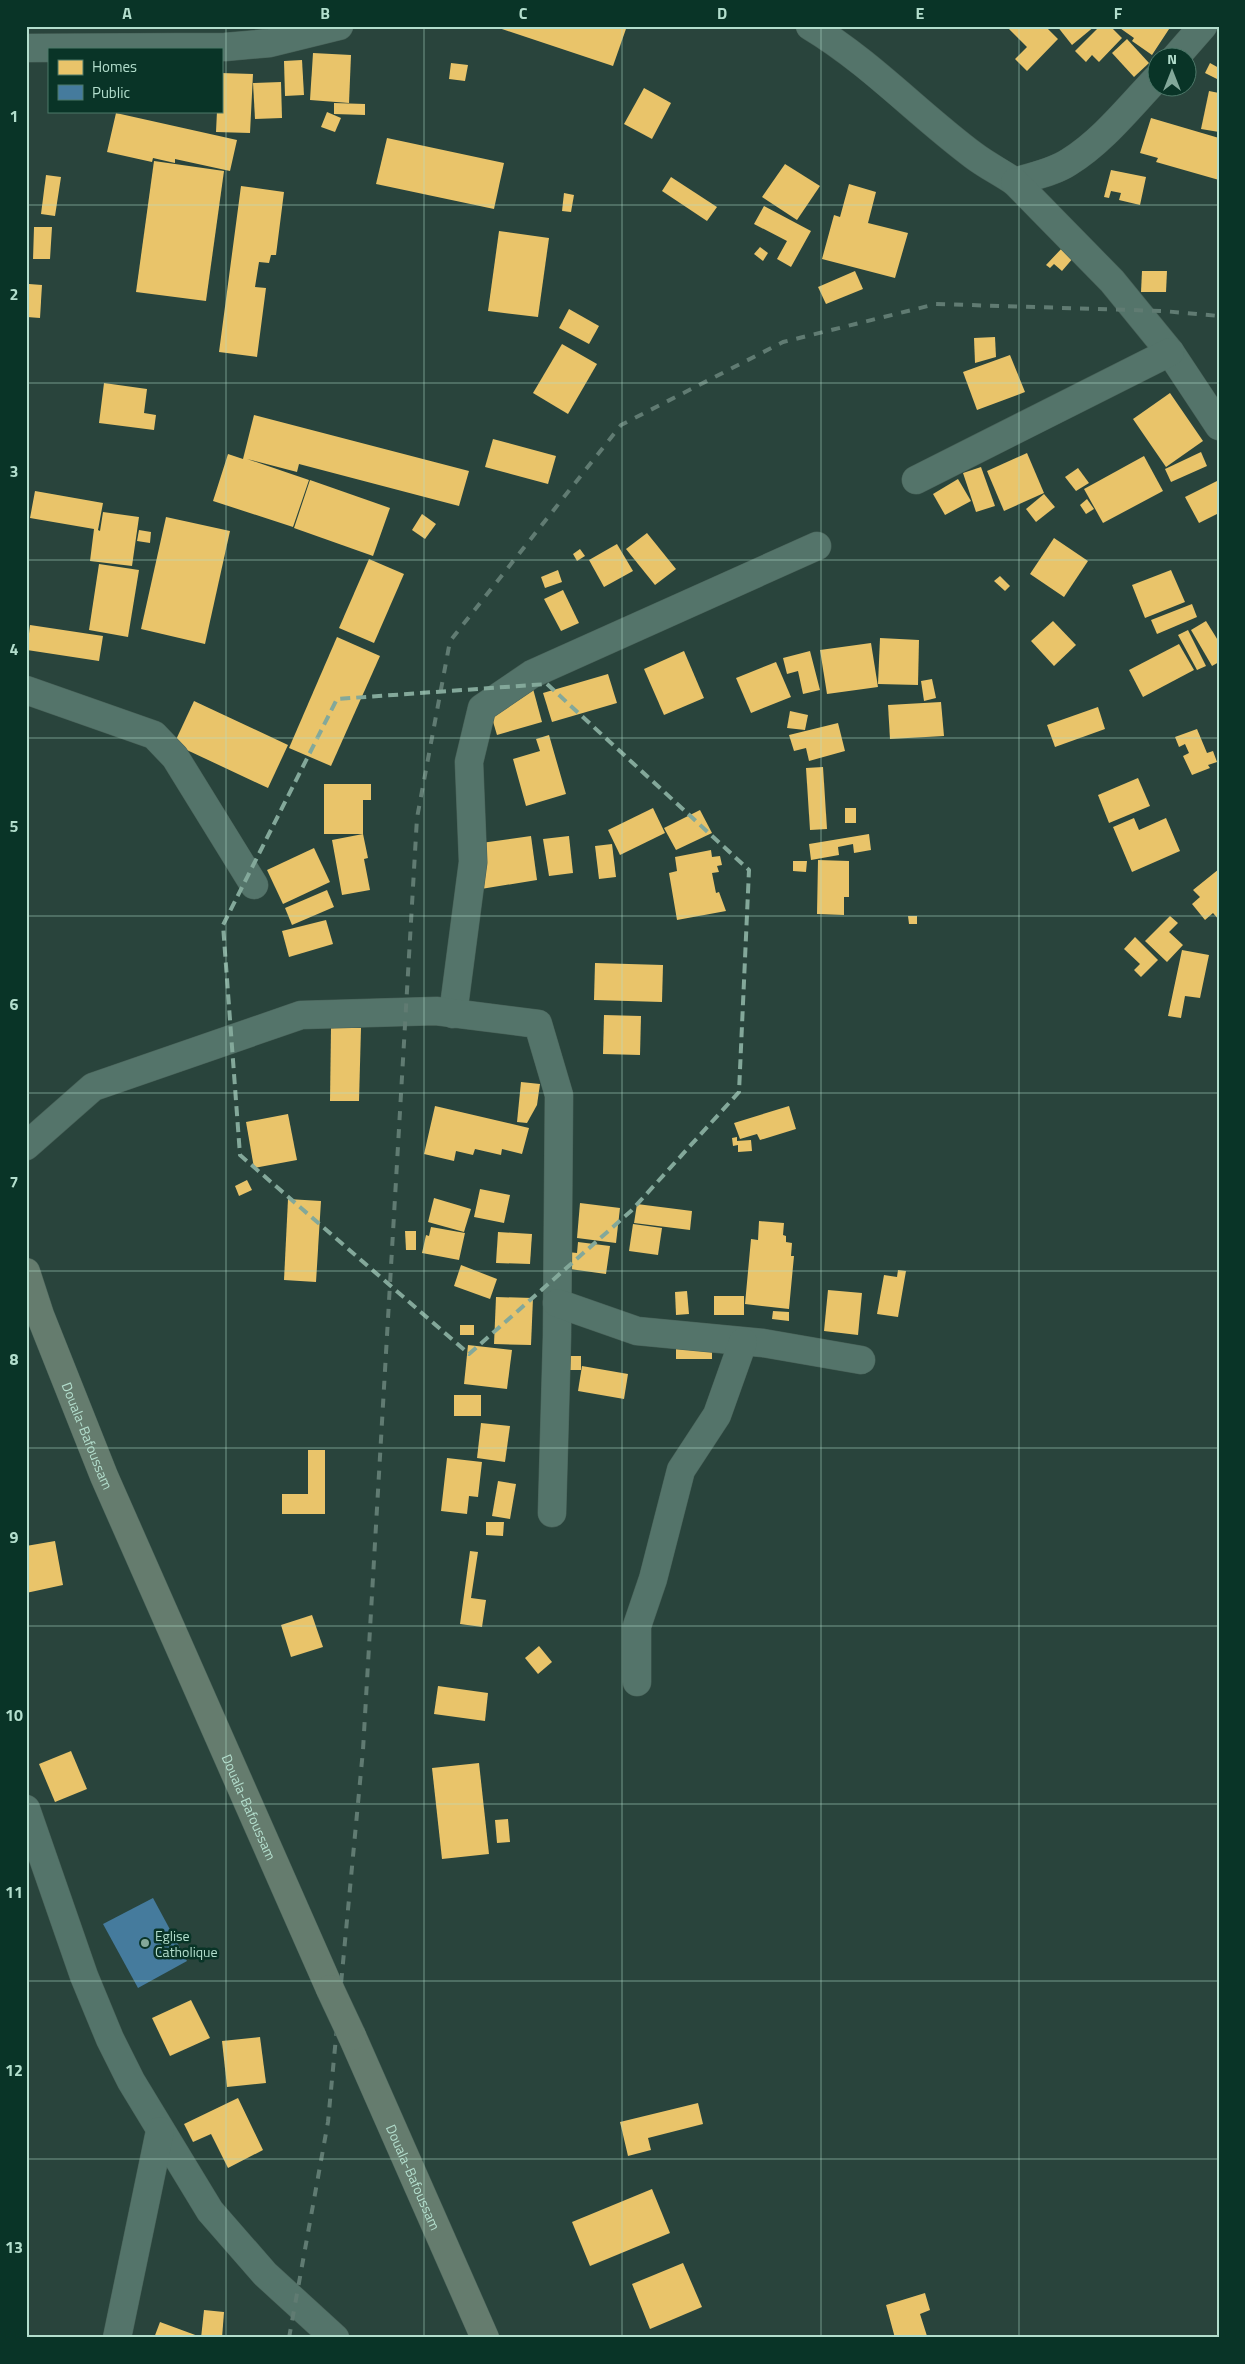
<svg xmlns="http://www.w3.org/2000/svg" width="1245" height="2364" font-family="'Titillium Web',sans-serif">
	<style>
		.homes { fill: #e9c46a }
		.public { fill: #457b9d }
		.lines { fill: none; stroke-linecap: round; stroke-linejoin: round }
		.minor-casing { stroke: #486158; stroke-width: 29 }
		.highway-casing { stroke: #486158; stroke-width: 29 }
		.minor { stroke: #54746a; stroke-width: 28 }
		.highway { stroke: #657c6e; stroke-width: 28 }
		.rail { stroke: #607b72; stroke-width: 4; stroke-dasharray: 9 9; stroke-linecap: butt }
		.highway-bridge-casing { stroke: #486158; stroke-width: 29; stroke-linecap: butt }
		.highway-bridge { stroke: #657c6e; stroke-width: 28 }
		.marked { fill: none; stroke: #83a89a; stroke-width: 4; stroke-dasharray: 10 6; stroke-linejoin: round }
		.grid { fill: none; stroke: #b3decd; stroke-width: 1; stroke-opacity: 0.55 }
		.poi-dot { fill: #83a89a; stroke: #093427; stroke-width: 2 }
		.labels { text-anchor: middle; dominant-baseline: central; stroke-width: 5; stroke-linejoin: round; paint-order: stroke }
		.street-label { font-size: 14px; fill: #b3decd; stroke: #093427 }
		.poi-label { font-size: 14px; fill: #b3decd; stroke: #093427; text-anchor: start }
		.neatline { fill: none; stroke: #b3decd; stroke-width: 2 }
		.grid-label { font-size: 16px; text-anchor: middle; font-weight: bold; fill: #b3decd }
	</style>
	<rect width="100%" height="100%" fill="#29443c"/>
	<g class="homes">
		<path d="M 493,26 L 627,26 L 613,66 Z"/>
		<path d="M 1006,26 L 1045,26 L 1058,39 L 1027,71 L 1015,59 L 1027,47 Z"/>
		<path d="M 1057,26 L 1095,26 L 1072,45 Z"/>
		<path d="M 1100,26 L 1110,26 L 1122,38 L 1099,62 L 1092,55 L 1086,62 L 1075,51 Z"/>
		<path d="M 1117,26 L 1171,26 L 1152,55 L 1132,41 L 1134,38 Z"/>
		<path d="M 1127,39 L 1149,63 L 1134,77 L 1112,53 Z"/>
		<path d="M 313,53 L 351,55 L 349,103 L 310,100 Z"/>
		<path d="M 302,60 L 304,95 L 285,96 L 284,61 Z"/>
		<path d="M 451,63 L 468,65 L 465,81 L 449,79 Z"/>
		<path d="M 1210,63 L 1219,68 L 1219,80 L 1205,73 Z"/>
		<path d="M 221,73 L 253,74 L 250,133 L 216,132 L 217,111 L 221,111 Z"/>
		<path d="M 281,82 L 282,118 L 255,119 L 253,83 Z"/>
		<path d="M 644,88 L 671,103 L 652,139 L 624,124 Z"/>
		<path d="M 1209,91 L 1219,93 L 1219,132 L 1201,129 Z"/>
		<path d="M 334,103 L 365,104 L 365,115 L 334,114 Z"/>
		<path d="M 327,112 L 341,118 L 335,132 L 321,127 Z"/>
		<path d="M 116,113 L 237,140 L 230,171 L 175,159 L 175,163 L 153,158 L 152,162 L 107,152 Z"/>
		<path d="M 1151,118 L 1219,138 L 1219,180 L 1156,162 L 1158,158 L 1140,153 Z"/>
		<path d="M 387,138 L 504,163 L 494,209 L 376,184 Z"/>
		<path d="M 154,161 L 224,171 L 206,301 L 136,292 Z"/>
		<path d="M 785,164 L 820,186 L 797,220 L 762,197 Z"/>
		<path d="M 1111,170 L 1146,177 L 1140,205 L 1119,200 L 1121,193 L 1111,191 L 1109,198 L 1104,197 Z"/>
		<path d="M 46,175 L 61,177 L 55,216 L 41,214 Z"/>
		<path d="M 671,177 L 717,207 L 707,221 L 662,191 Z"/>
		<path d="M 849,184 L 876,192 L 868,223 L 908,233 L 895,278 L 822,259 L 834,215 L 840,217 Z"/>
		<path d="M 241,186 L 284,192 L 276,255 L 271,255 L 269,263 L 259,262 L 255,287 L 266,288 L 257,357 L 219,352 Z"/>
		<path d="M 564,193 L 574,195 L 571,212 L 562,211 Z"/>
		<path d="M 764,206 L 811,231 L 791,267 L 777,259 L 787,241 L 754,224 Z"/>
		<path d="M 34,227 L 52,227 L 50,259 L 33,259 Z"/>
		<path d="M 499,231 L 549,238 L 538,317 L 488,311 Z"/>
		<path d="M 760,247 L 768,253 L 763,261 L 754,254 Z"/>
		<path d="M 1063,247 L 1074,257 L 1062,271 L 1054,264 L 1050,268 L 1046,265 Z"/>
		<path d="M 855,271 L 863,289 L 826,304 L 818,287 Z"/>
		<path d="M 1142,271 L 1167,271 L 1166,292 L 1141,292 Z"/>
		<path d="M 29,284 L 42,285 L 40,318 L 27,317 Z"/>
		<path d="M 569,309 L 599,326 L 589,344 L 559,328 Z"/>
		<path d="M 995,337 L 996,357 L 975,363 L 974,338 Z"/>
		<path d="M 562,344 L 597,364 L 568,414 L 533,393 Z"/>
		<path d="M 1010,355 L 1025,392 L 977,410 L 963,372 Z"/>
		<path d="M 104,383 L 147,389 L 144,413 L 156,415 L 154,430 L 99,423 Z"/>
		<path d="M 1170,393 L 1203,441 L 1166,467 L 1133,419 Z"/>
		<path d="M 254,415 L 469,471 L 459,506 L 299,464 L 297,472 L 247,459 L 309,480 L 293,527 L 213,501 L 228,454 L 243,459 Z"/>
		<path d="M 493,439 L 556,456 L 548,484 L 485,467 Z"/>
		<path d="M 1201,452 L 1207,466 L 1171,482 L 1165,469 Z"/>
		<path d="M 1027,453 L 1044,493 L 1004,511 L 987,471 Z"/>
		<path d="M 1144,456 L 1163,491 L 1103,523 L 1084,489 Z"/>
		<path d="M 981,467 L 995,506 L 976,512 L 963,473 Z"/>
		<path d="M 1078,468 L 1089,483 L 1076,491 L 1065,477 Z"/>
		<path d="M 958,479 L 971,501 L 945,515 L 933,494 Z"/>
		<path d="M 310,480 L 390,508 L 373,556 L 294,528 Z"/>
		<path d="M 1219,480 L 1219,513 L 1199,523 L 1185,497 Z"/>
		<path d="M 35,491 L 103,503 L 98,530 L 100,531 L 103,512 L 139,517 L 132,566 L 90,561 L 94,529 L 30,518 Z"/>
		<path d="M 1044,494 L 1055,507 L 1036,522 L 1026,509 Z"/>
		<path d="M 1087,499 L 1094,509 L 1086,514 L 1080,505 Z"/>
		<path d="M 422,514 L 436,524 L 425,539 L 412,530 Z"/>
		<path d="M 166,517 L 230,531 L 205,644 L 141,629 Z"/>
		<path d="M 139,530 L 151,532 L 150,543 L 137,541 Z"/>
		<path d="M 647,533 L 676,569 L 655,585 L 626,549 Z"/>
		<path d="M 1054,538 L 1088,561 L 1064,597 L 1030,574 Z"/>
		<path d="M 617,544 L 633,571 L 604,587 L 589,560 Z"/>
		<path d="M 580,549 L 585,556 L 577,561 L 573,554 Z"/>
		<path d="M 369,559 L 404,574 L 374,643 L 339,628 Z"/>
		<path d="M 99,564 L 139,570 L 128,637 L 89,630 Z"/>
		<path d="M 558,570 L 562,582 L 545,588 L 541,577 Z"/>
		<path d="M 1171,570 L 1185,602 L 1145,618 L 1132,585 Z"/>
		<path d="M 1000,576 L 1010,586 L 1005,591 L 994,581 Z"/>
		<path d="M 563,590 L 579,623 L 561,631 L 544,599 Z"/>
		<path d="M 1192,604 L 1197,617 L 1157,634 L 1151,620 Z"/>
		<path d="M 1053,621 L 1076,645 L 1054,666 L 1031,641 Z"/>
		<path d="M 1206,621 L 1219,642 L 1219,662 L 1212,666 L 1191,630 Z"/>
		<path d="M 30,625 L 103,636 L 99,661 L 27,650 Z"/>
		<path d="M 1188,630 L 1206,666 L 1197,670 L 1178,635 Z"/>
		<path d="M 337,637 L 380,656 L 331,766 L 289,748 Z"/>
		<path d="M 880,638 L 919,640 L 918,685 L 878,684 Z"/>
		<path d="M 871,643 L 878,687 L 827,694 L 820,650 Z"/>
		<path d="M 1179,644 L 1194,670 L 1143,697 L 1129,670 Z"/>
		<path d="M 684,651 L 704,698 L 664,715 L 644,669 Z"/>
		<path d="M 810,651 L 820,690 L 803,694 L 798,671 L 787,674 L 783,658 Z"/>
		<path d="M 776,662 L 791,697 L 751,713 L 736,678 Z"/>
		<path d="M 608,674 L 617,703 L 552,722 L 543,693 Z"/>
		<path d="M 932,679 L 936,698 L 924,701 L 921,681 Z"/>
		<path d="M 532,685 L 542,722 L 497,735 L 486,698 Z"/>
		<path d="M 194,701 L 288,745 L 268,788 L 174,744 Z"/>
		<path d="M 941,702 L 944,736 L 890,739 L 888,705 Z"/>
		<path d="M 1098,707 L 1105,729 L 1055,747 L 1047,725 Z"/>
		<path d="M 790,711 L 808,715 L 805,730 L 787,728 Z"/>
		<path d="M 838,723 L 845,751 L 809,761 L 806,748 L 794,751 L 789,735 Z"/>
		<path d="M 1197,729 L 1207,753 L 1213,751 L 1217,762 L 1208,765 L 1210,768 L 1192,775 L 1183,756 L 1189,753 L 1185,744 L 1179,747 L 1175,737 Z"/>
		<path d="M 549,735 L 566,794 L 526,806 L 513,759 L 540,751 L 536,739 Z"/>
		<path d="M 823,767 L 827,829 L 810,830 L 806,768 Z"/>
		<path d="M 1138,778 L 1150,806 L 1109,823 L 1098,795 Z"/>
		<path d="M 324,784 L 371,784 L 371,800 L 363,800 L 363,834 L 324,834 Z"/>
		<path d="M 653,808 L 665,833 L 620,855 L 608,830 Z"/>
		<rect x="845" y="808" width="11" height="15"/>
		<path d="M 700,810 L 712,833 L 676,850 L 664,828 Z"/>
		<path d="M 1134,818 L 1139,830 L 1166,818 L 1180,851 L 1132,872 L 1113,827 Z"/>
		<path d="M 363,834 L 368,858 L 364,859 L 370,890 L 342,895 L 332,840 Z"/>
		<path d="M 869,834 L 871,850 L 854,853 L 853,844 L 838,847 L 839,855 L 811,860 L 809,844 Z"/>
		<path d="M 531,836 L 537,880 L 481,889 L 474,844 Z"/>
		<path d="M 569,836 L 573,873 L 549,876 L 543,839 Z"/>
		<path d="M 612,844 L 616,877 L 599,879 L 595,846 Z"/>
		<path d="M 314,848 L 330,882 L 283,904 L 267,870 Z"/>
		<path d="M 711,850 L 712,857 L 720,856 L 722,865 L 717,866 L 719,872 L 712,873 L 716,893 L 719,892 L 726,911 L 677,920 L 669,873 L 677,871 L 675,857 Z"/>
		<path d="M 818,860 L 849,861 L 849,897 L 844,897 L 844,915 L 817,914 Z"/>
		<path d="M 793,861 L 807,861 L 806,872 L 793,871 Z"/>
		<path d="M 1219,869 L 1219,920 L 1213,913 L 1205,920 L 1192,904 L 1200,897 L 1193,890 Z"/>
		<path d="M 327,890 L 334,907 L 292,925 L 285,908 Z"/>
		<path d="M 908,916 L 917,916 L 917,924 L 909,924 Z"/>
		<path d="M 1170,916 L 1178,923 L 1169,932 L 1183,945 L 1167,962 L 1145,941 Z"/>
		<path d="M 326,920 L 333,944 L 289,957 L 282,931 Z"/>
		<path d="M 1135,937 L 1158,960 L 1141,977 L 1134,970 L 1140,964 L 1124,949 Z"/>
		<path d="M 1182,950 L 1209,955 L 1200,998 L 1185,996 L 1181,1018 L 1168,1016 Z"/>
		<path d="M 595,963 L 663,965 L 662,1002 L 594,1000 Z"/>
		<path d="M 604,1015 L 641,1016 L 640,1055 L 603,1054 Z"/>
		<path d="M 331,1028 L 361,1028 L 359,1101 L 330,1101 Z"/>
		<path d="M 521,1082 L 540,1084 L 537,1105 L 527,1123 L 517,1122 Z"/>
		<path d="M 435,1106 L 529,1128 L 522,1154 L 502,1149 L 501,1155 L 475,1149 L 473,1155 L 456,1151 L 454,1161 L 424,1154 Z"/>
		<path d="M 789,1106 L 796,1129 L 760,1140 L 757,1134 L 740,1139 L 734,1123 Z"/>
		<path d="M 288,1114 L 297,1160 L 254,1168 L 246,1122 Z"/>
		<path d="M 737,1137 L 737,1141 L 751,1140 L 752,1151 L 738,1152 L 738,1145 L 733,1146 L 732,1138 Z"/>
		<path d="M 247,1180 L 252,1190 L 239,1196 L 235,1186 Z"/>
		<path d="M 480,1189 L 510,1195 L 504,1223 L 474,1217 Z"/>
		<path d="M 434,1198 L 471,1209 L 464,1232 L 428,1222 Z"/>
		<path d="M 288,1199 L 321,1201 L 316,1282 L 284,1280 Z"/>
		<path d="M 580,1203 L 620,1208 L 616,1243 L 577,1238 Z"/>
		<path d="M 637,1204 L 692,1211 L 690,1230 L 634,1223 Z"/>
		<path d="M 759,1221 L 784,1223 L 783,1235 L 786,1236 L 786,1242 L 792,1243 L 791,1256 L 794,1256 L 789,1309 L 745,1304 L 751,1239 L 758,1240 Z"/>
		<path d="M 633,1224 L 662,1228 L 658,1255 L 629,1251 Z"/>
		<path d="M 431,1227 L 465,1233 L 459,1260 L 422,1253 L 426,1235 L 429,1236 Z"/>
		<path d="M 405,1231 L 416,1231 L 416,1250 L 406,1250 Z"/>
		<path d="M 498,1232 L 532,1234 L 530,1264 L 496,1263 Z"/>
		<path d="M 578,1242 L 610,1246 L 606,1274 L 548,1266 L 549,1250 L 577,1253 Z"/>
		<path d="M 461,1265 L 497,1279 L 490,1299 L 454,1286 Z"/>
		<path d="M 898,1270 L 906,1271 L 898,1317 L 877,1314 L 884,1275 L 897,1277 Z"/>
		<path d="M 828,1290 L 862,1293 L 858,1335 L 824,1331 Z"/>
		<path d="M 687,1291 L 689,1314 L 676,1315 L 675,1292 Z"/>
		<rect x="714" y="1296" width="30" height="19"/>
		<path d="M 496,1297 L 533,1298 L 531,1345 L 494,1344 Z"/>
		<path d="M 773,1311 L 789,1312 L 789,1321 L 772,1319 Z"/>
		<rect x="460" y="1325" width="14" height="10"/>
		<path d="M 676,1325 L 712,1326 L 712,1359 L 676,1359 Z"/>
		<path d="M 468,1345 L 512,1350 L 507,1389 L 464,1384 Z"/>
		<rect x="570" y="1356" width="11" height="14"/>
		<path d="M 582,1366 L 628,1374 L 624,1399 L 578,1391 Z"/>
		<rect x="454" y="1395" width="27" height="21"/>
		<path d="M 481,1423 L 510,1426 L 505,1462 L 477,1458 Z"/>
		<path d="M 308,1450 L 325,1450 L 325,1514 L 282,1514 L 282,1494 L 308,1494 Z"/>
		<path d="M 447,1458 L 482,1462 L 478,1497 L 469,1496 L 467,1514 L 441,1511 Z"/>
		<path d="M 498,1481 L 516,1484 L 510,1519 L 492,1516 Z"/>
		<path d="M 486,1522 L 504,1522 L 503,1536 L 486,1535 Z"/>
		<path d="M 55,1541 L 63,1585 L 26,1593 L 26,1546 Z"/>
		<path d="M 470,1551 L 478,1552 L 471,1598 L 486,1600 L 482,1627 L 460,1624 Z"/>
		<path d="M 312,1615 L 323,1647 L 291,1657 L 281,1625 Z"/>
		<path d="M 539,1646 L 552,1662 L 538,1674 L 525,1658 Z"/>
		<path d="M 438,1686 L 488,1693 L 485,1721 L 434,1714 Z"/>
		<path d="M 71,1751 L 87,1789 L 55,1802 L 39,1764 Z"/>
		<path d="M 479,1763 L 489,1854 L 442,1859 L 432,1768 Z"/>
		<path d="M 508,1819 L 510,1842 L 497,1843 L 495,1820 Z"/>
		<path d="M 191,2000 L 210,2038 L 170,2056 L 152,2018 Z"/>
		<path d="M 260,2037 L 266,2083 L 227,2087 L 222,2041 Z"/>
		<path d="M 238,2098 L 263,2150 L 228,2168 L 211,2134 L 193,2142 L 184,2124 Z"/>
		<path d="M 698,2103 L 703,2124 L 648,2138 L 651,2150 L 628,2156 L 620,2122 Z"/>
		<path d="M 652,2189 L 670,2233 L 590,2266 L 572,2222 Z"/>
		<path d="M 683,2263 L 702,2307 L 650,2329 L 632,2284 Z"/>
		<path d="M 925,2293 L 930,2310 L 920,2314 L 927,2336 L 895,2338 L 886,2305 Z"/>
		<path d="M 204,2310 L 224,2312 L 222,2338 L 201,2338 Z"/>
		<path d="M 160,2322 L 198,2336 L 198,2338 L 154,2338 Z"/>
	</g>
	<path class="public" d="M 153,1898 L 187,1961 L 138,1988 L 103,1924 Z"/>
	<g class="lines">
		<g class="minor-casing">
			<g id="minor">
				<path d="M 810,26 C 870,62 918,114 973,155 C 986,165 1002,173 1015,182 C 1033,176 1054,172 1069,162 C 1103,141 1130,106 1158,77"/>
				<path d="M 26,48 L 225,47 L 270,43 L 339,26"/>
				<path d="M 1175,58 L 1203,26"/>
				<path d="M 1015,182 L 1112,281 L 1170,352 L 1219,426"/>
				<path d="M 916,480 L 1170,352"/>
				<path d="M 26,690 L 154,735 L 175,757 L 254,885"/>
				<path d="M 453,1014 L 473,862 L 469,762 L 482,708 L 532,674 L 817,546"/>
				<path d="M 26,1146 L 93,1087 L 301,1015 L 436,1011 L 538,1024 L 559,1095 L 557,1336 L 552,1513"/>
				<path d="M 557,1303 L 637,1331 L 763,1343 L 861,1360"/>
				<path d="M 637,1682 L 637,1626 L 653,1579 L 681,1470 L 717,1415 L 743,1342"/>
				<path d="M 26,1809 L 84,1976 L 110,2039 L 131,2081 L 210,2211 L 265,2274 L 335,2338"/>
				<path d="M 117,2338 L 160,2131"/>
			</g>
		</g>
		<g class="highway-casing">
			<g id="highway">
				<path id="s1" d="M 26,1272 L 40,1315 L 104,1476 L 330,1989"/>
				<path id="s2" d="M 352,2036 L 485,2338"/>
			</g>
		</g>
		<use href="#minor" class="minor"/>
		<use href="#highway" class="highway"/>
		<path class="rail" d="M 289,2338 L 328,2122 L 363,1750 L 417,818 L 450,641 L 621,425 L 783,342 L 936,304 L 1163,311 L 1219,316"/>
		<g class="highway-bridge-casing">
			<path id="highway-bridge" d="M 330,1989 L 352,2036"/>
		</g>
		<use href="#highway-bridge" class="highway-bridge"/>
	</g>
	<path class="marked" d="M 547,684 L 749,870 L 739,1092 L 631,1211 L 469,1354 L 240,1155 L 223,925 L 337,699 Z"/>
	<path class="grid" d="M 226,26 L 226,2338M 424,26 L 424,2338M 622,26 L 622,2338M 821,26 L 821,2338M 1019,26 L 1019,2338M 26,205 L 1219,205M 26,383 L 1219,383M 26,560 L 1219,560M 26,738 L 1219,738M 26,916 L 1219,916M 26,1093 L 1219,1093M 26,1271 L 1219,1271M 26,1448 L 1219,1448M 26,1626 L 1219,1626M 26,1804 L 1219,1804M 26,1981 L 1219,1981M 26,2159 L 1219,2159"/>
	<circle class="poi-dot" cx="145" cy="1943" r="5"/>
	<g class="labels">
		<g class="street-label">
			<text stroke="none"><textPath href="#s1" startOffset="175">Douala-Bafoussam</textPath></text>
			<text stroke="none"><textPath href="#s1" startOffset="580">Douala-Bafoussam</textPath></text>
			<text stroke="none"><textPath href="#s2" startOffset="154">Douala-Bafoussam</textPath></text>
		</g>
		<g class="poi-label">
			<text x="155" y="1935">Eglise<tspan x="155" dy="16">Catholique</tspan></text>
		</g>
	</g>
	<rect width="1245" height="2364" fill="none" stroke="#093427" stroke-width="55"/>
	<rect x="48" y="48" width="175" height="65" fill="#093427" stroke="#4d7869"/>
	<rect x="58" y="60" width="25" height="15" fill="#e9c46a" stroke="#4d7869"/>
	<text x="92" y="72" font-size="15" fill="#b3decd">Homes</text>
	<rect x="58" y="85" width="25" height="15" fill="#457b9d" stroke="#4d7869"/>
	<text x="92" y="98" font-size="15" fill="#b3decd">Public</text>
	<g transform="translate(1172 72)"><circle r="24" fill="#093427" stroke="#4d7869"/>
	<path d="M0-4L9 19L0 12L-9 19Z" fill="#83a89a"/>
	<text y="-8" font-size="14" font-weight="bold" text-anchor="middle" fill="#b3decd">N</text>
	</g>
	<rect x="28" y="28" width="1190" height="2308" class="neatline"/>
	<g class="grid-label">
		<text x="127" y="19">A</text>
		<text x="325" y="19">B</text>
		<text x="523" y="19">C</text>
		<text x="722" y="19">D</text>
		<text x="920" y="19">E</text>
		<text x="1118" y="19">F</text>
		<text x="14" y="122">1</text>
		<text x="14" y="300">2</text>
		<text x="14" y="477">3</text>
		<text x="14" y="655">4</text>
		<text x="14" y="832">5</text>
		<text x="14" y="1010">6</text>
		<text x="14" y="1188">7</text>
		<text x="14" y="1365">8</text>
		<text x="14" y="1543">9</text>
		<text x="14" y="1721">10</text>
		<text x="14" y="1898">11</text>
		<text x="14" y="2076">12</text>
		<text x="14" y="2253">13</text>
	</g>
</svg>
